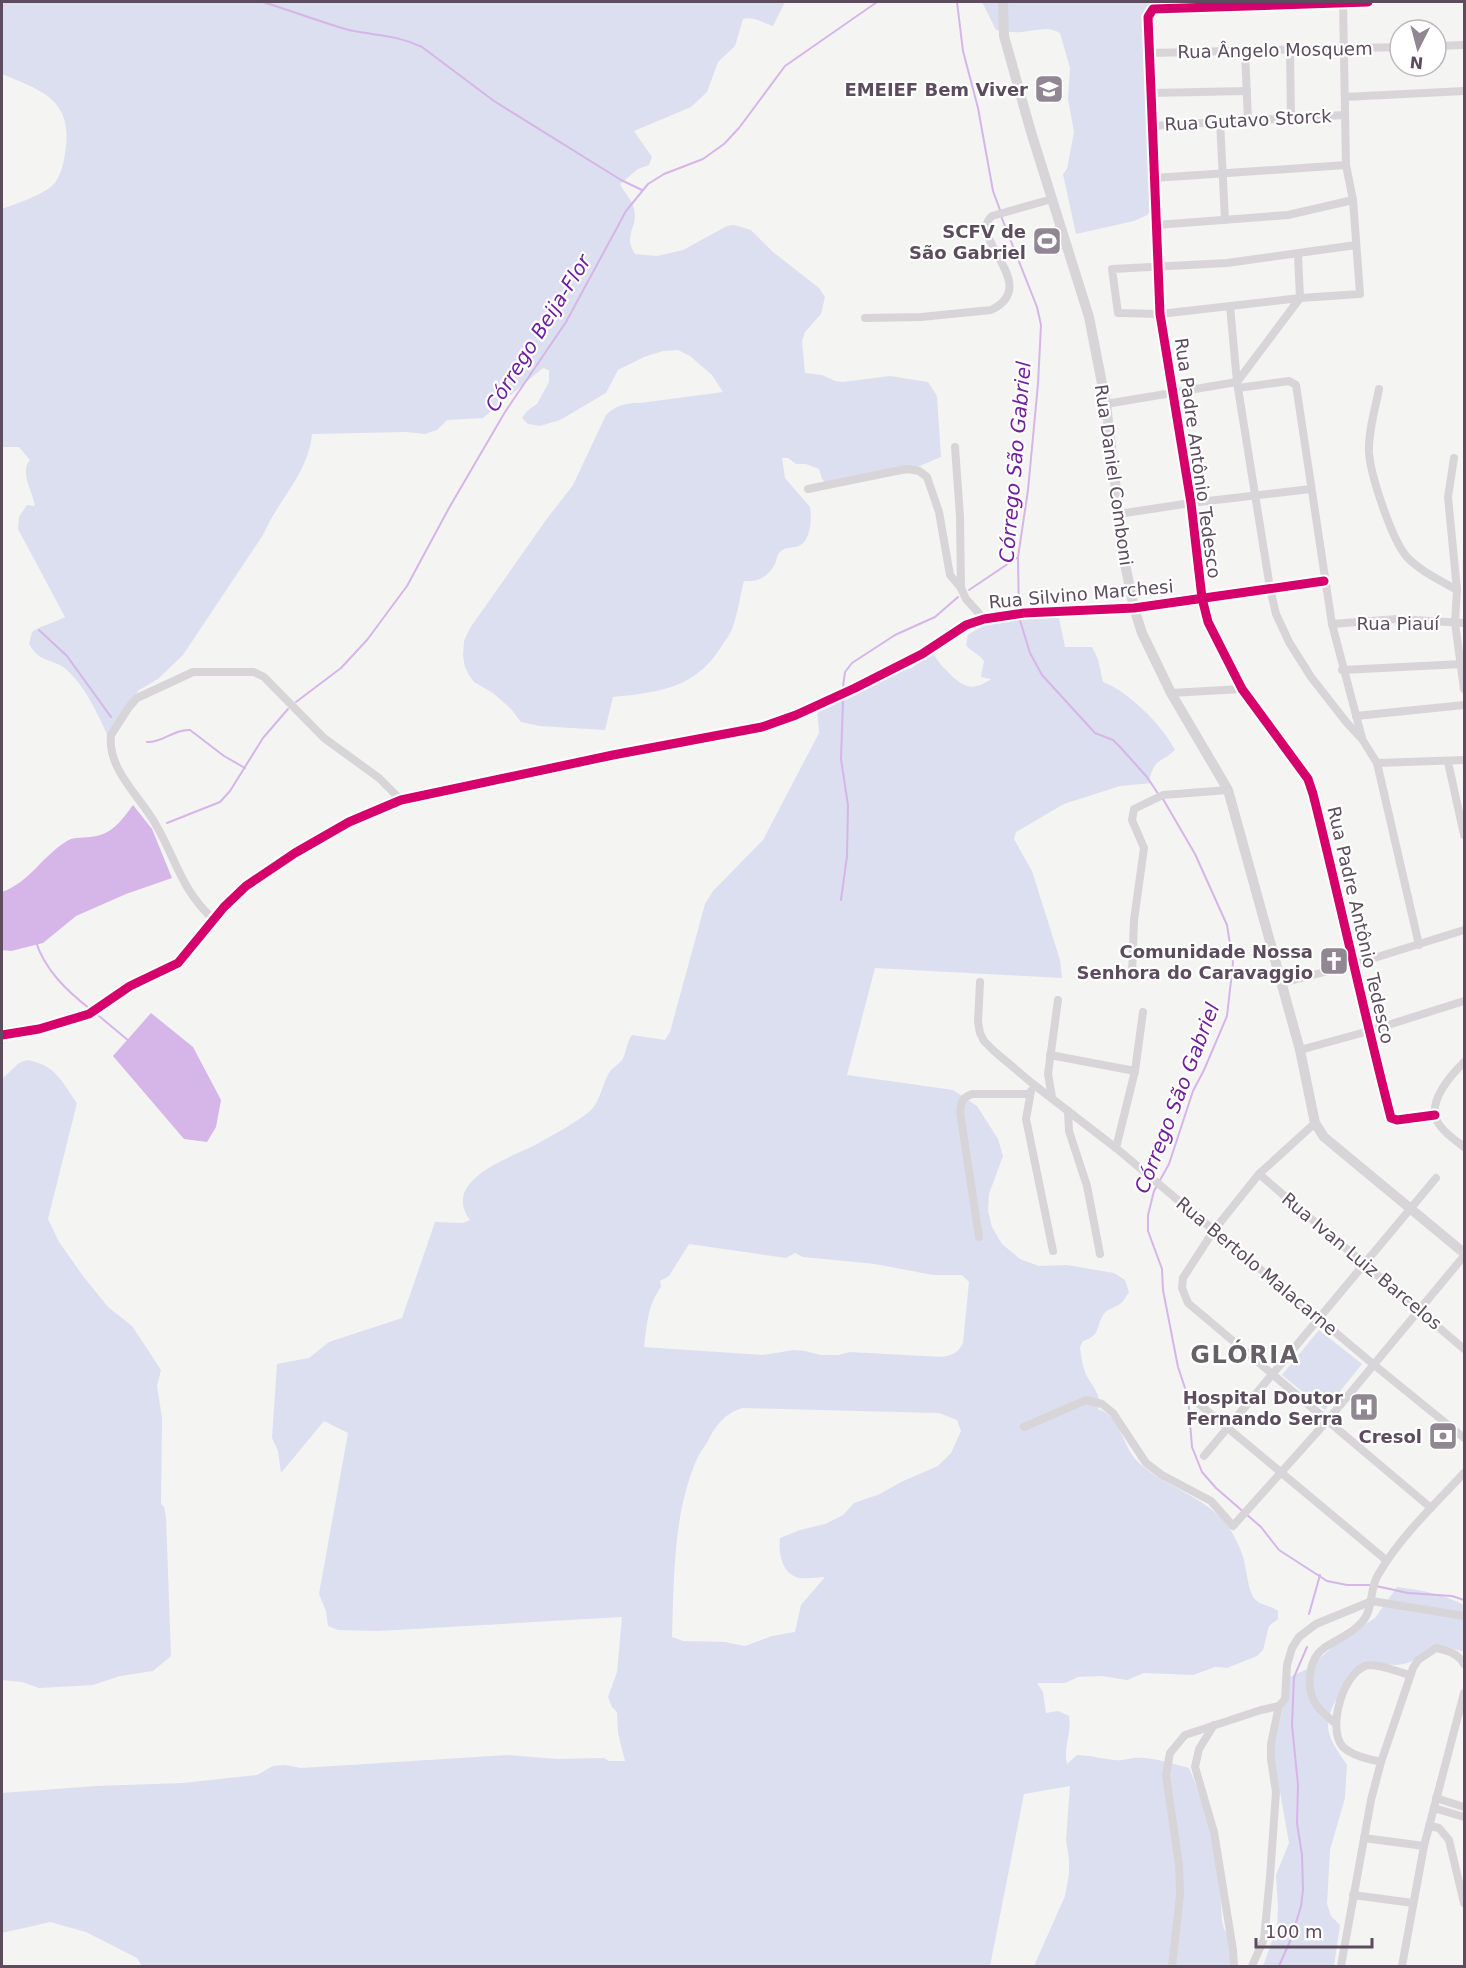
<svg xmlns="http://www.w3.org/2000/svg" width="1466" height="1968" font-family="'DejaVu Sans',sans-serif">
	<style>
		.green { fill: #dcdfef; fill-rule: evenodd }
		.water { fill: #d6b5e8 }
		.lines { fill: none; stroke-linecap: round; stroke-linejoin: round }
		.stream { stroke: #d6b5e8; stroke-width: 2 }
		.minor { stroke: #d8d5d9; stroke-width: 8 }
		.tertiary { stroke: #d8d5d9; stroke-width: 10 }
		.cycleway-casing { stroke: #fff; stroke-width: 13 }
		.cycleway { stroke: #d6006c; stroke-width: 9 }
		.labels { text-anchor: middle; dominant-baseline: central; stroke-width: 4.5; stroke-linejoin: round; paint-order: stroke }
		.street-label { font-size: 18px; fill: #5c4c5e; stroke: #fff }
		.poi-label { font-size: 18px; font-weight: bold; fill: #5c4c5e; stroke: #fff; text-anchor: end }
		.water-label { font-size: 20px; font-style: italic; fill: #711e9f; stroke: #fff }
		.district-label { font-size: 24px; font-weight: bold; letter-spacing: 1.5px; fill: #666067; stroke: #fff }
	</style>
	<rect width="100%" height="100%" fill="#f4f4f3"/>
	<g class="green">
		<path d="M 2,2 L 785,2 L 773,26 C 763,23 754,16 743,19 L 735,46 L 718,62 L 707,92 L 691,107 L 634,131 L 652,157 L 649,165 L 638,169 L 620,184 C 624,192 633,201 634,209 C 639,228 622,234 635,254 L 657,256 L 683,250 L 727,226 L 734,225 L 751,230 L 773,252 L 819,288 L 825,297 L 821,314 L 805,332 L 802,341 L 805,373 L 822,375 L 835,381 L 843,382 L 890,376 L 928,382 L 937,396 L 941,457 L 915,468 L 826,483 L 822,479 L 819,469 L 806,464 L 796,464 L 788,458 L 782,458 L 785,478 L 810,507 C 812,518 811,541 799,546 C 793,548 786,547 781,551 C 776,555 777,560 775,564 C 768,577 758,582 744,581 C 740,596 738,612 733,626 C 731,634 725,640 721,647 C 695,689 658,692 613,697 L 605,730 L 540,726 L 521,722 L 511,709 L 493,693 L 474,682 L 469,675 L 465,667 L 463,656 L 464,641 L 470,628 L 546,520 L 573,485 L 606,415 C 616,405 626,403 640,403 L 723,392 L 712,375 L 690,356 L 678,350 L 663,351 L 644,357 L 618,370 L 606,393 L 560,420 L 540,426 L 528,424 L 522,418 L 527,411 L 537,404 L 549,382 L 549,370 L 543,368 L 483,418 L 447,420 L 437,430 L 425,434 L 406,432 L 312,434 C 308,474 278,500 263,535 L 183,655 L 158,679 L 139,690 L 107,734 C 96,711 86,688 67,670 C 52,657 41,665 29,644 L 32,632 C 42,625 54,623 65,617 L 18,529 L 19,517 L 27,505 L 35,506 C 33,492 19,472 30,460 L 19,447 L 2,447 L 2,209 C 17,203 38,197 52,186 C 60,179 64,163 65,153 C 74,100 43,91 2,74 Z"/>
		<path d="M 982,2 L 1256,2 L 1147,5 L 1155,207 L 1147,215 L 1134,221 L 1076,234 L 1063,174 L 1067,169 L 1074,132 L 1068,99 L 1070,68 L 1060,33 C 1047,25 1036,31 1021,32 C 1013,33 1005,31 996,30 Z"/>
		<path d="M 1022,616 L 1059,618 L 1065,647 L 1092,647 L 1098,659 L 1103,682 C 1128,691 1163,726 1175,750 C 1160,764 1155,757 1149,781 L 1152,783 L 1120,786 L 1064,804 L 1016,832 L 1014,839 L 1032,871 L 1060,960 L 1062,978 L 875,968 L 847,1075 L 953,1090 L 977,1106 L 998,1139 L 1003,1156 L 989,1194 L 988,1211 L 992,1227 L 1002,1244 L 1020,1259 L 1039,1266 L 1067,1265 L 1114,1273 L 1125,1280 L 1129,1292 C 1126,1296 1124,1301 1120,1304 C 1114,1308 1107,1309 1103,1315 C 1096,1328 1100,1336 1083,1341 L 1080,1347 C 1081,1355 1082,1364 1085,1372 C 1090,1385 1103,1394 1098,1409 C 1122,1417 1122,1447 1138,1462 C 1164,1487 1210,1498 1230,1529 C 1235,1537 1239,1546 1242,1554 C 1247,1566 1247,1594 1257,1601 C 1262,1605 1271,1606 1278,1611 L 1278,1619 L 1269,1626 L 1263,1650 L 1257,1656 L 1227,1668 L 1215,1667 L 1193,1675 L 1144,1673 L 1127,1680 L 1102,1676 L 1078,1677 L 1065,1683 L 1037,1683 L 1043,1692 L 1046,1713 L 1058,1711 L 1069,1716 C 1072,1733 1063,1748 1067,1764 L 1077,1755 C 1090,1755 1102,1759 1115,1760 C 1122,1761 1126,1759 1133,1758 C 1149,1756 1174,1764 1189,1768 C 1210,1816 1220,1868 1222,1921 L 1224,1929 L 1229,1938 L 1232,1966 L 1034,1966 L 1065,1896 L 1069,1874 L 1069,1860 L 1066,1840 L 1070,1786 L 1024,1794 L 990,1966 L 142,1966 L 137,1958 L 86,1932 L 50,1922 L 2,1933 L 2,1793 L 96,1786 L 183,1783 L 257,1775 L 273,1766 L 285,1765 L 301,1768 L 508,1755 L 557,1759 L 604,1758 L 609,1761 L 625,1761 L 618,1733 L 617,1712 L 612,1707 L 608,1697 L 617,1672 L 622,1617 L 378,1631 L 338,1630 L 328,1626 L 326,1611 L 319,1594 L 348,1433 L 324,1421 L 281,1473 L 278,1451 L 272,1438 L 277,1364 L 309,1358 L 329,1342 L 402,1318 L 435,1222 L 463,1223 L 470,1220 C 441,1181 507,1159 533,1146 C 548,1138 579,1121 591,1110 C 601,1100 602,1084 609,1073 C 612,1068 618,1065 622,1060 C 627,1052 626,1043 632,1035 L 665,1040 L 670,1032 L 705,904 L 713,891 L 763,840 L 819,733 L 817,707 L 888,668 L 903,670 L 912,668 L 932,651 C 939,664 943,667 953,677 C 967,690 976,689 991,679 L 981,677 L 984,661 C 978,653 971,652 966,645 L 968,635 L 994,618 ZM 689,1244 L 786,1258 L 795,1253 L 803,1257 L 875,1264 L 933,1275 L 962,1275 L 969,1282 L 963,1343 C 958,1353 953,1355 942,1357 L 850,1352 L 838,1355 L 821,1355 L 805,1351 L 794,1350 L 763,1355 L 644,1347 C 647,1326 647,1306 661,1287 L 660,1281 L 669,1276 ZM 743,1408 L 939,1413 L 957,1420 L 961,1431 L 951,1453 L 938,1466 L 901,1482 L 880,1494 L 854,1503 L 843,1515 L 825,1524 L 800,1530 L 780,1538 C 778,1553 782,1575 800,1578 C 808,1579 817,1577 825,1577 L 801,1605 L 795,1632 L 772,1636 L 745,1646 L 725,1642 L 683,1641 L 672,1637 C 674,1578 673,1516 696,1461 C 699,1453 704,1448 708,1441 C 715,1426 726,1412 743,1408 Z"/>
		<path d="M 27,1060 C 56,1065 61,1081 77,1103 L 48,1219 L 59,1242 L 83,1276 L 108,1307 L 132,1326 L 161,1370 L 157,1386 L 162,1418 L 161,1504 L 164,1507 L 166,1517 L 171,1656 L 153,1671 L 120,1676 L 93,1685 L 39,1688 L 22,1682 L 2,1680 L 2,1079 L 19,1063 Z"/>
		<path d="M 1319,1330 L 1362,1364 L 1325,1410 L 1282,1375 Z"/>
		<path d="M 1397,1587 C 1421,1590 1443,1594 1464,1605 L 1464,1652 L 1451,1648 L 1434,1647 C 1423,1655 1411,1664 1397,1665 C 1391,1665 1384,1663 1379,1664 C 1354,1669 1322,1708 1329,1733 C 1332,1745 1341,1755 1347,1765 L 1345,1798 L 1330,1850 L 1327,1904 L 1331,1916 L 1340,1925 L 1334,1966 L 1263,1966 L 1277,1927 L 1278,1907 L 1276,1875 L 1289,1843 L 1273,1752 L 1290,1677 L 1309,1668 L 1338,1642 L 1375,1618 Z"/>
	</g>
	<g class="water">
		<path d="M 133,805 L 152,829 L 172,878 L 126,894 L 76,916 L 43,943 L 11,951 L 2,950 L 2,892 C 30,882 42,856 67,841 C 73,837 82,838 90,837 C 112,835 121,821 133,805 Z"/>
		<path d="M 151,1013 L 193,1047 L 221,1100 L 216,1127 L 207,1142 L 184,1139 L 113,1056 Z"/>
	</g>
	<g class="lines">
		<g class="stream">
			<path d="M 263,2 C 292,11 320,22 349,30 C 376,36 394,34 422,47 L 494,101 L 621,180 L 642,190"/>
			<path d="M 957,2 L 963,51 L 978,108 L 993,191 L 1000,210"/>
			<path d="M 1001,216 L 1037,307 L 1041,325 L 1038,384 L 1028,490 L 1018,557 L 1019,617 L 1030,653 L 1042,675 L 1095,733 L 1113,740 L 1120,747 L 1147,777 L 1159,795"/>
			<path d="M 969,590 L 1018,557"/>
			<path d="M 39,630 L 67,656 L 111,717"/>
			<path d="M 843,687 L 845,672 L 852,663 L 895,635 L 935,617 L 958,597"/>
			<path d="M 296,702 L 341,668 L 367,640 L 407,586 L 449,508 L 505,412 L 566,322 L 626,211 L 648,184 L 664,174 L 703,159 L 724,144 L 739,128 L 785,66 L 877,2"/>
			<path d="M 147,742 C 163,743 173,729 190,730 L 224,756 L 245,768"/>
			<path d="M 1163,799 L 1195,854 L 1227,925 L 1233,963 L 1227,1016 L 1204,1070 L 1193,1091 L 1169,1164 L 1154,1191 L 1148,1215 L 1148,1231 L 1162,1269 L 1163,1290 L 1178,1367 L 1188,1397 L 1192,1447 L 1202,1472 L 1216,1488 L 1261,1527 L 1279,1550 L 1327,1581 L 1347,1585 L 1370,1585"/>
			<path d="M 167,823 L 220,802 L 230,791 L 263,738 L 288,709"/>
			<path d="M 841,900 L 847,856 L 848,805 L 841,759 L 843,701"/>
			<path d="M 36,942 C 45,970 67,991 90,1009"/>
			<path d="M 99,1016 L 129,1041"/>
			<path d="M 1376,1586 L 1408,1593 L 1452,1596 L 1464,1600"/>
			<path d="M 1309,1614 L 1320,1575"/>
			<path d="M 1279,1966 L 1291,1939 L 1301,1906 L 1303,1890 L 1302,1855 L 1297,1823 L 1298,1785 L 1292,1725 L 1294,1677 L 1307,1647"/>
		</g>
		<g class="minor">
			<path d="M 1343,2 L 1346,165 L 1353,200 L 1360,294 L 1300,298 L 1160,314 L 1118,313 L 1112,269 L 1227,263 L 1356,245"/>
			<path d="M 1368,2 L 1153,9 L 1148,17 L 1160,314 L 1191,503 L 1202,598 L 1208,622 L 1242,689 L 1308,779 L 1313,794 C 1340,901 1363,1010 1391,1118 L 1397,1120 L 1435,1115"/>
			<path d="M 1436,46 L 1464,45"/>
			<path d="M 1290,50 L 1291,118"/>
			<path d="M 1245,51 L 1248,120"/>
			<path d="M 1150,53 L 1400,47"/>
			<path d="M 1151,93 L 1247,91"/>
			<path d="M 1345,97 L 1464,91"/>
			<path d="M 1220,121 L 1225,220"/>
			<path d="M 1151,126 L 1344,115"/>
			<path d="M 1154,178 L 1346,165"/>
			<path d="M 1156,225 L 1288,215 L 1353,200"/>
			<path d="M 1230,306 L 1237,382 L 1270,588 L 1276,614 L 1289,642 L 1311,677 L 1347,723 L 1362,739 L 1377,763 L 1419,945"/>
			<path d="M 865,318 L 921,317 L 991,310 C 1043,285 966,238 992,216 L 1052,199"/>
			<path d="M 1237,382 L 1300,298 L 1298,255"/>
			<path d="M 1238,388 L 1289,381 L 1296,385 L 1332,624 L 1362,738"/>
			<path d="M 1379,389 C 1375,410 1368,432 1369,453 C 1371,477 1392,540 1407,557 C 1420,571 1440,580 1457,590"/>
			<path d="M 1106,404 L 1237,382"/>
			<path d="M 955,447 L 960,516 L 961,588"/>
			<path d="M 1454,458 L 1448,497 L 1457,590 L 1455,623 L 1464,689"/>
			<path d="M 808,489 L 896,471 L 908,469 L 919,471 L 927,477 L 939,512 L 950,575 L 961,588 L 966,599 L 984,619"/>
			<path d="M 1118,514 L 1191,503 L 1311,489"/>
			<path d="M 1332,624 L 1397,619 L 1464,623"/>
			<path d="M 1342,670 L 1462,664"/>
			<path d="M 1171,693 L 1242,689"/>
			<path d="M 1356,716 L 1464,705"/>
			<path d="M 1448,762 L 1464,835"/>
			<path d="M 1377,763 L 1464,760"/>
			<path d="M 214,920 C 181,890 177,861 156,825 C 141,797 107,770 111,735 L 129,707 L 137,698 L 193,672 L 254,672 L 264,677 L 324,738 L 379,778 L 401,800"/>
			<path d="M 1132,974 L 1134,920 L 1144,848 L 1132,820 L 1134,809 L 1163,795 L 1228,790"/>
			<path d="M 980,982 L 978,1022 L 980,1033 L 984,1041 L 994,1051 L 1033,1084 L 1116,1148 L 1373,1364 L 1464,1438"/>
			<path d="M 1282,983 L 1355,964 L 1464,930"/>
			<path d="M 2,1035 L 39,1029 L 89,1014 L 130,986 L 178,963 L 224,907 L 246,886 L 295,853 L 349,822 L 401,800 L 613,755 L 762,727 L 796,715 L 855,688 L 922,654 L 966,625 L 984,619 L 1024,613 L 1134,608 L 1324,581"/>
			<path d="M 1300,1050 L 1369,1031 L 1464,1001"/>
			<path d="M 1050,1055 L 1135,1071"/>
			<path d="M 1464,1062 C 1452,1074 1432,1096 1435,1115 C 1437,1128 1455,1140 1464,1147"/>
			<path d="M 1031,1091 L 1026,1119 L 1053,1251"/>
			<path d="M 1052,1097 L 1048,1074 L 1058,1000"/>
			<path d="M 1068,1111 L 1069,1131 L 1087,1186 L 1100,1254"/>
			<path d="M 1315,1123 L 1259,1174 L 1214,1230 L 1183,1278 L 1182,1288 L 1188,1303 L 1431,1508"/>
			<path d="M 1116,1148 L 1135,1071 L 1143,1012"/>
			<path d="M 1259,1174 L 1464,1349"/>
			<path d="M 979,1237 L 960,1112 C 961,1101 962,1098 972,1094 L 1029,1094"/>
			<path d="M 1193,1399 L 1386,1560"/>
			<path d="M 1024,1427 L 1086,1400 L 1102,1404 L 1113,1413 L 1146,1463 L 1162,1475 L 1211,1501 L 1233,1526 L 1327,1421 L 1464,1256"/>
			<path d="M 1204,1456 L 1436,1178"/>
			<path d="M 1372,1601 L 1464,1616"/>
			<path d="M 1335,1723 C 1328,1717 1320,1711 1315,1703 C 1306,1687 1308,1659 1324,1648 C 1336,1640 1352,1634 1362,1622 C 1374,1609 1369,1589 1378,1575 C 1399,1538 1435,1504 1464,1473"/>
			<path d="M 1214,1725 L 1199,1749 L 1195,1767 L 1214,1832 L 1233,1950 L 1234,1966"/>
			<path d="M 1381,1762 C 1369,1759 1353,1756 1343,1747 C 1326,1729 1344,1667 1370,1665 C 1383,1665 1398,1672 1410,1675"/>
			<path d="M 1436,1798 L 1464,1807"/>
			<path d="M 1434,1808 L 1464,1817"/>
			<path d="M 1429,1826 L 1439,1828 L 1449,1840 L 1464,1903"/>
			<path d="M 1364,1838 L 1424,1846"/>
			<path d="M 1353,1895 L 1413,1903"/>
			<path d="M 1172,1966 L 1180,1895 L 1179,1865 L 1166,1775 L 1170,1753 L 1185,1735 L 1261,1710 L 1279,1706"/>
			<path d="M 1252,1966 L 1264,1939 L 1270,1877 L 1276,1792 L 1271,1759 L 1271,1744 L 1279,1706 L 1285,1699 L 1287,1665 L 1292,1648 L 1299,1637 L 1316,1624 L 1372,1601"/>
			<path d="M 1341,1966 L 1371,1800 L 1381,1762 L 1413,1668 L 1418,1660 L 1436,1648 C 1448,1651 1458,1653 1464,1664"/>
			<path d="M 1402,1966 L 1424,1846 L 1464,1693"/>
		</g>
		<path class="tertiary" d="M 1003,2 L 1004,36 L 1031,132 L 1089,317 L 1106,404 L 1124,559 L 1134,608 L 1142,633 L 1171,693 L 1228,790 L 1300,1050 L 1315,1123 L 1324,1137 L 1464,1253"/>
		<g class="cycleway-casing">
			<g id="cycleway">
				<path d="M 1368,2 L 1153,9 L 1148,17 L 1160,314 L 1191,503 L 1202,598 L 1208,622 L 1242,689 L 1308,779 L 1313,794 C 1340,901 1363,1010 1391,1118 L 1397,1120 L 1435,1115"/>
				<path d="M 2,1035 L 39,1029 L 89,1014 L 130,986 L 178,963 L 224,907 L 246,886 L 295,853 L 349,822 L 401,800 L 613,755 L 762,727 L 796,715 L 855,688 L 922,654 L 966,625 L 984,619 L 1024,613 L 1134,608 L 1324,581"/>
			</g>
		</g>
		<use href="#cycleway" class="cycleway"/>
	</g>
	<defs>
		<g id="school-square" transform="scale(1.5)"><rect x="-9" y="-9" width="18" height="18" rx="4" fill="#918792" stroke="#fff"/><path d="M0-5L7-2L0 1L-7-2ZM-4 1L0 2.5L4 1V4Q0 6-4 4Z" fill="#fff"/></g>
		<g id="stadium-square" transform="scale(1.5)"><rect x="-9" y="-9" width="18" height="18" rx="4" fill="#918792" stroke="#fff"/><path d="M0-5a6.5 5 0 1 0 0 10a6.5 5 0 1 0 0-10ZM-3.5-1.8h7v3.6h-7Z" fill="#fff"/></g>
		<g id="church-square" transform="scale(1.5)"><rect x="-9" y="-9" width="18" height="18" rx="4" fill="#918792" stroke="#fff"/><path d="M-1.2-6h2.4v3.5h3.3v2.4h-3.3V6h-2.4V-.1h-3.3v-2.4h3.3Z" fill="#fff"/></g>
		<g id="hospital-square" transform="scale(1.5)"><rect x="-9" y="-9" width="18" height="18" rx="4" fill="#918792" stroke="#fff"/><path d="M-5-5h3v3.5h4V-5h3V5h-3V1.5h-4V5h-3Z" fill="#fff"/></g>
		<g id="bank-square" transform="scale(1.5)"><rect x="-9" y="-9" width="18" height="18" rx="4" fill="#918792" stroke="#fff"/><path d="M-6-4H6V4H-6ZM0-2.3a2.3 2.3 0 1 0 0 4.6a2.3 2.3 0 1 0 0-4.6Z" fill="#fff"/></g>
	</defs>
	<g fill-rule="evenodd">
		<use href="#school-square" x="1049" y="89"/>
		<use href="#stadium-square" x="1047" y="241"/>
		<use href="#church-square" x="1334" y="961"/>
		<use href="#hospital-square" x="1364" y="1407"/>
		<use href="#bank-square" x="1443" y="1436"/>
	</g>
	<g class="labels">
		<g class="street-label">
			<text transform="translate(1275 50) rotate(-1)">Rua Ângelo Mosquem</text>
			<text transform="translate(1248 120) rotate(-3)">Rua Gutavo Storck</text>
			<text transform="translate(1198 458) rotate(82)">Rua Padre Antônio Tedesco</text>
			<text transform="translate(1114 475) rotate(82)">Rua Daniel Comboni</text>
			<text transform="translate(1081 594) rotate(-5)">Rua Silvino Marchesi</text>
			<text x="1398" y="623">Rua Piauí</text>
			<text transform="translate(1361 925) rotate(77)">Rua Padre Antônio Tedesco</text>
			<text transform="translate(1362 1261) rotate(40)">Rua Ivan Luiz Barcelos</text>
			<text transform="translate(1257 1266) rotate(40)">Rua Bertolo Malacarne</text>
		</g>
		<g class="poi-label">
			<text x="1028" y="89">EMEIEF Bem Viver</text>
			<text x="1026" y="231">SCFV de<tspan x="1026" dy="21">São Gabriel</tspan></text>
			<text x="1313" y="951">Comunidade Nossa<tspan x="1313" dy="21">Senhora do Caravaggio</tspan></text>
			<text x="1343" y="1397">Hospital Doutor<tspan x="1343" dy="21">Fernando Serra</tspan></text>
			<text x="1422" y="1436">Cresol</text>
		</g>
		<g class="water-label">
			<text transform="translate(538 333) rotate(-58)">Córrego Beija-Flor</text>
			<text transform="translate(1015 462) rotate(-85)">Córrego São Gabriel</text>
			<text transform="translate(1177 1098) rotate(-69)">Córrego São Gabriel</text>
		</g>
		<g class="district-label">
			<text x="1245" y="1355">GLÓRIA</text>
		</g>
	</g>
	<rect width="1466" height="1968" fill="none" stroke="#5c4c5e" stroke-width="6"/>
	<g transform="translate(1418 48) rotate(186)"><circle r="28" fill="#ffffff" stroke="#beb7bf" stroke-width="1.5"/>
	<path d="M0-4.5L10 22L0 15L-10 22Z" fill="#918792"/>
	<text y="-9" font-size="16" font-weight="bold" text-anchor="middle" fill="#5c4c5e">N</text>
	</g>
	<path d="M1256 1938v9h116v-9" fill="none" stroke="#5c4c5e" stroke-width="3"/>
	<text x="1265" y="1938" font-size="18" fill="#5c4c5e" stroke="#ffffff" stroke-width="4.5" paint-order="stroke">100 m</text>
</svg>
